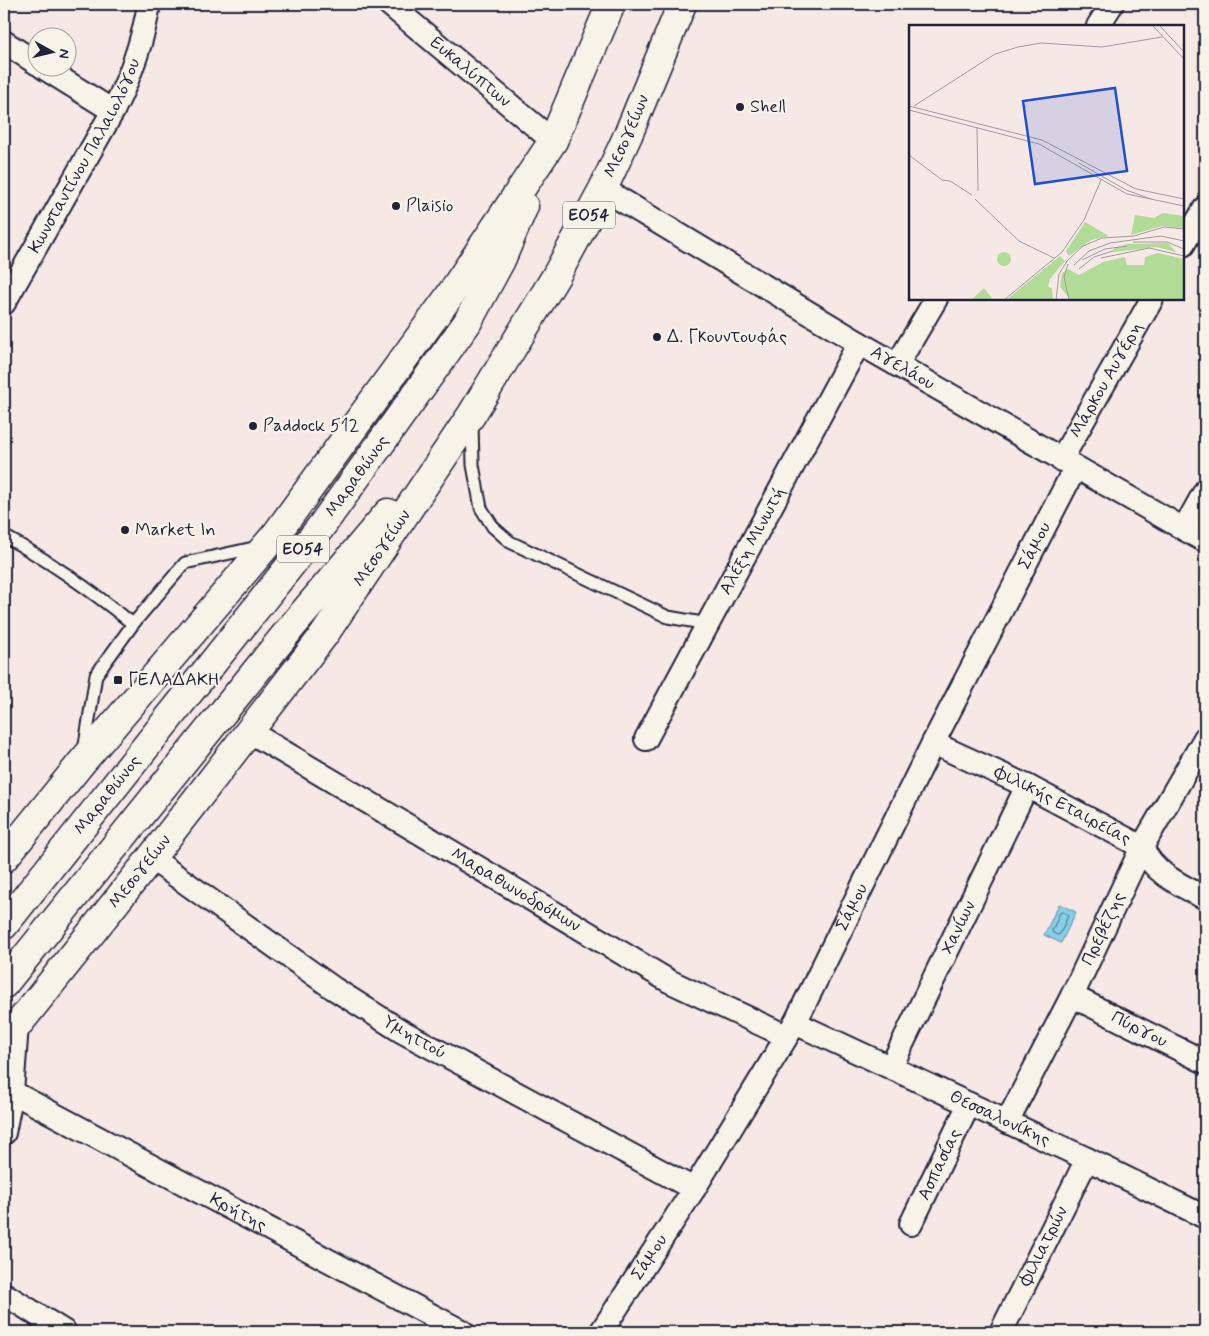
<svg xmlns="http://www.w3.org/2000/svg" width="1209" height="1336" font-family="Mynerve,sans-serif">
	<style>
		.water { fill: #87cee8; stroke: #5f89a3 }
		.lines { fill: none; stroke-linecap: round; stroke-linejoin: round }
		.shore { stroke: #4a6780; stroke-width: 1 }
		.lane-casing { stroke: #22223b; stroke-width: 15 }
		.street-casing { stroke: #22223b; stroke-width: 26 }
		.primary-casing { stroke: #22223b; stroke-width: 31 }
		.lane { stroke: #f7f3e8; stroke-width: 11 }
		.street { stroke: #f7f3e8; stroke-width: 22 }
		.primary { stroke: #f7f3e8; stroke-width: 28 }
		.poi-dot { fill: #22223b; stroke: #f7f3e8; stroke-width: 2 }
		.labels { text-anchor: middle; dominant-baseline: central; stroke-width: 4.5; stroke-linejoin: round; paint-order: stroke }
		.shield { fill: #f7f3e8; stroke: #62616f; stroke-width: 1 }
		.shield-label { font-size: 16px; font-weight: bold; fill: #22223b }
		.street-label { font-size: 18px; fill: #22223b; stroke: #f7f3e8 }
		.poi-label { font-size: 18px; fill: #22223b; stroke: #f7f3e8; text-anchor: start }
		.inset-road { fill: none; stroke: #a199a1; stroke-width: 1 }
		.view { fill: #1d4ed8; fill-opacity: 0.15; stroke: #1d4ed8; stroke-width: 2.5 }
		.inset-edge { fill: none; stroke: #22223b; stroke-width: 2.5 }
	</style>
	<rect width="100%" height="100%" fill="#f6e8e5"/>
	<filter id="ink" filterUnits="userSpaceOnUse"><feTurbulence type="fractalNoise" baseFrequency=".02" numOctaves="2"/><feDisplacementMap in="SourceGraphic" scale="10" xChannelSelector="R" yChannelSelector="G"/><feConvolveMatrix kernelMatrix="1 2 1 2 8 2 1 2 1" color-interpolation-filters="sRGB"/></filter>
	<g filter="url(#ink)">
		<path class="water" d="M 1059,904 L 1076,912 L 1061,943 L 1044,935 Z"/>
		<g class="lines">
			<path class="shore" d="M 1063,912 L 1067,914 L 1068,916 L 1060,934 L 1057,935 L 1053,933 L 1052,931 L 1060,913 Z"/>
			<g class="lane-casing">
				<g id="lane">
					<path d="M 472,423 L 473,465 L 481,508 L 493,527 L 510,542 L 668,617 L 708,624"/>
					<path d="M 4,536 C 50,561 92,591 133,624"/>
					<path d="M 84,751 L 96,675 L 133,624 L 185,563 L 258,547"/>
				</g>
			</g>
			<g class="street-casing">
				<g id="street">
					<path id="s1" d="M 389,4 L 553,141"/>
					<path d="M 1098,26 L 1112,4"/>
					<path d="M 4,42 L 38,64"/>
					<path d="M 44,68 L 113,111"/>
					<path id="s2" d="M 603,189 L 859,343 L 1205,541"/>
					<path d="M 1183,245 L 1205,208"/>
					<path id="s3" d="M 4,303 L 113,111 C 130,77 143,42 149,4"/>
					<path d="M 897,365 L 936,299"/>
					<path id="s4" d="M 1061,460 L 1152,299"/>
					<path d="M 1184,529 L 1205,491"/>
					<path id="s5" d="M 250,732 L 669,981 L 786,1036"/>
					<path id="s6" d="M 646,739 L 859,343"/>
					<path id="s7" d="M 933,743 L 1027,786 L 1142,847 C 1154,874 1181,885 1205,898"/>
					<path id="s8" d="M 151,858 L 333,988 L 401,1031 L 694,1189"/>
					<path id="s9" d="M 1072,996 L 1205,1062"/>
					<path id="s10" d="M 795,1023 L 1087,1159 L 1205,1217"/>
					<path id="s11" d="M 891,1067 L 1027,786"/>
					<path id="s12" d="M 12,1092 L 463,1332"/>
					<path id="s13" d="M 1007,1122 L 1072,996 L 1142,847 L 1205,738"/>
					<path d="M 4,1133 L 12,1092 L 17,1025"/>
					<path id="s14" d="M 911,1224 L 969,1104"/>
					<path d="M 4,1294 L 65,1332"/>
					<path id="s15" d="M 601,1332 L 694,1189 L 795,1023 L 933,743 L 1075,468"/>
					<path id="s16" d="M 1001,1332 L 1087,1159"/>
				</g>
			</g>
			<g class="primary-casing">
				<g id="primary">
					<path d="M 4,858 L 82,762 L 277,533 L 448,298 L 553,141 L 611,4"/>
					<path id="s17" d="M 4,925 L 320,528 L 467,323 L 501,260 L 524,206"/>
					<path d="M 4,984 L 294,624 L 388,513"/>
					<path id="s18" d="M 4,1042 L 151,858 L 324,635 L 472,414 L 556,276 L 603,189 L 628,135 L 682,4"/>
				</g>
			</g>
			<use href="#lane" class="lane"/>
			<use href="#street" class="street"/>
			<use href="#primary" class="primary"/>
		</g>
	</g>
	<g class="poi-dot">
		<circle cx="740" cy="107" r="5"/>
		<circle cx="396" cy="206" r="5"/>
		<circle cx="657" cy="337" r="5"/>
		<circle cx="253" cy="426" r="5"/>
		<circle cx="125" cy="530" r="5"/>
		<rect x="113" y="675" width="10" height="10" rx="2.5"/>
	</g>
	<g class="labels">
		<g class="shield">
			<rect x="563" y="201.5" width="52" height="27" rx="4"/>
			<rect x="277" y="535.5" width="52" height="27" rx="4"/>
		</g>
		<g class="shield-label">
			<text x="589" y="215">ΕΟ54</text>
			<text x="303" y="549">ΕΟ54</text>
		</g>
		<g class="street-label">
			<text stroke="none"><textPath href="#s1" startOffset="106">Ευκαλύπτων</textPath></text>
			<text stroke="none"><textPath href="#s18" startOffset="1102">Μεσογείων</textPath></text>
			<text stroke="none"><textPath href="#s3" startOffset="168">Κωνσταντίνου Παλαιολόγου</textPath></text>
			<text stroke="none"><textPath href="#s2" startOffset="349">Αγελάου</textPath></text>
			<text stroke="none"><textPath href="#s4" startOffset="92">Μάρκου Αυγέρη</textPath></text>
			<text stroke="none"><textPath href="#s17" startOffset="571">Μαραθώνος</textPath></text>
			<text stroke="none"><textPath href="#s6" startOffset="225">Αλέξη Μινωτή</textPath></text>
			<text stroke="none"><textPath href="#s15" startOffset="899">Σάμου</textPath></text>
			<text stroke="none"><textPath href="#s18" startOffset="622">Μεσογείων</textPath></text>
			<text stroke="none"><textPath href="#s17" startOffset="166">Μαραθώνος</textPath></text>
			<text stroke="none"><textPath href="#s7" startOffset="144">Φιλικής Εταιρείας</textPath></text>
			<text stroke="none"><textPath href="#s18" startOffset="218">Μεσογείων</textPath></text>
			<text stroke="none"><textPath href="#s5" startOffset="309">Μαραθωνοδρόμων</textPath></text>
			<text stroke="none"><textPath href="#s15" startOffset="494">Σάμου</textPath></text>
			<text stroke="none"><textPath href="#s11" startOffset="155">Χανίων</textPath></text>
			<text stroke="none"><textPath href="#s13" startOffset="216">Πρεβέζης</textPath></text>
			<text stroke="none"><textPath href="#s9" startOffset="75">Πύργου</textPath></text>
			<text stroke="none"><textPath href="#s8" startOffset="319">Υμηττού</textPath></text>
			<text stroke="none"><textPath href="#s10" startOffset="226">Θεσσαλονίκης</textPath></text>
			<text stroke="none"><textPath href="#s14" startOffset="66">Ασπασίας</textPath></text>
			<text stroke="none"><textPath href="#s12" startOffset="256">Κρήτης</textPath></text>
			<text stroke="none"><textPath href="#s16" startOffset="96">Φιλιατρών</textPath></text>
			<text stroke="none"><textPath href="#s15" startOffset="89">Σάμου</textPath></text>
		</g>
		<g class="poi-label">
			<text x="750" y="107">Shell</text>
			<text x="406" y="206">Plaisio</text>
			<text x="667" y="337">Δ. Γκουντουφάς</text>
			<text x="263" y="426">Paddock 512</text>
			<text x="135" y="530">Market In</text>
			<text x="128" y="680">ΓΕΛΑΔΑΚΗ</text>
		</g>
	</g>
	<g transform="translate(909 25)">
		<rect width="275" height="275" fill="#f6e8e5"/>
		<path d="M 254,188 L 275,191 L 275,203 L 253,201 L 222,210 L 226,190 L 245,193 ZM 176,197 L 200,211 L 182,215 L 160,231 L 157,226 ZM 259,218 L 267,227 L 247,222 L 204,227 L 204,224 L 218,219 ZM88 234a7 7 0 1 1 14 0a7 7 0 1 1-14 0ZM 249,228 L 275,234 L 275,275 L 162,275 L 151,262 L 153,248 L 159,244 L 170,250 L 194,237 L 216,232 L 218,240 L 235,240 L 236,232 ZM 151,231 L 156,236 L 141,254 L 139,262 L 143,263 L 144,275 L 97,275 ZM 75,263 L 83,273 L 81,275 L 62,275 Z" fill="#b2db98"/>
		<path class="inset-road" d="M 243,0 L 275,34M 250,0 L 275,27M 0,81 L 133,115 L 227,164 L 275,174M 5,81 L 86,29 L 109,22 L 132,18 L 193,22 L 253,12M 0,85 L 130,119 L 218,169 L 275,181M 68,102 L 69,166M 0,130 L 33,155 L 41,156 L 63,170M 170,138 L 217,165 L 242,174M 66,174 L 110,216 L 145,233M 224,217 L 258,217 L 275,224M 192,233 L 240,223 L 275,231M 173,235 L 196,224 L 218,221M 158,236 L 174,221 L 193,213 L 225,211 L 255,202 L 275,204M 159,239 L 155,252 L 160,275M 165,240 L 180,226 L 201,218 L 252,211 L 275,216M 170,244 L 185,232 L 204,226M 95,275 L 153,227 L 175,195 L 192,155M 147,275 L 150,249 L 158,236"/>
		<path class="view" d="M 206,63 L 218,146 L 126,159 L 114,76 Z"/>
		<rect width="275" height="275" class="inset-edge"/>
	</g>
	<rect width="1209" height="1336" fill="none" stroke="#f7f3e8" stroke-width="20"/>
	<rect x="10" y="10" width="1189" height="1316" fill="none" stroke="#22223b" stroke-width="2" filter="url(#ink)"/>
	<g transform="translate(52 52) rotate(98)"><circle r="24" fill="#f7f3e8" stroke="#a29fa3"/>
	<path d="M0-4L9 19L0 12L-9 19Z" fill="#22223b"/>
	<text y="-8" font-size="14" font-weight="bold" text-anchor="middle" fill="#22223b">N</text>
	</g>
</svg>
